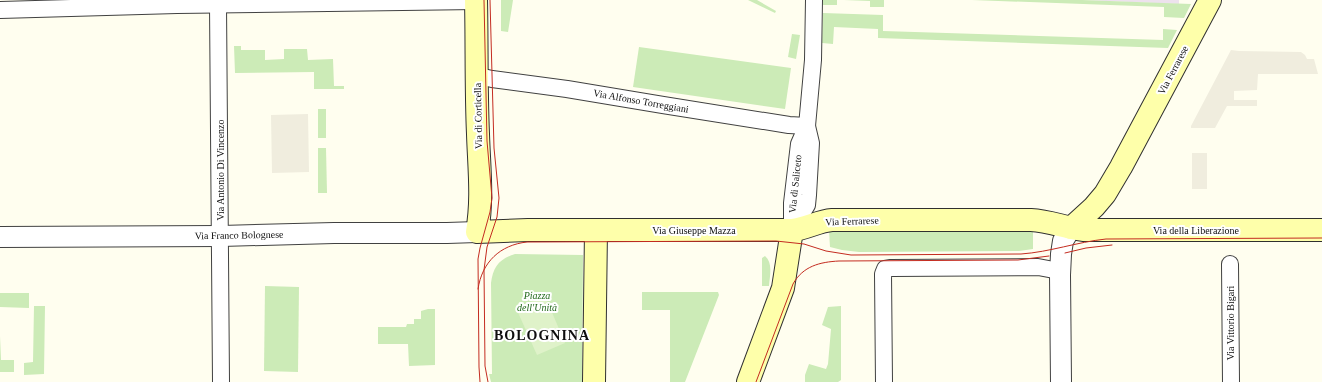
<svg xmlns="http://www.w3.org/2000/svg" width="1322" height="382" font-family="'Times New Roman',serif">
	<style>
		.industrial { fill: #ede2ed }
		.green { fill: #ccebb7 }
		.pitch { fill: #dff2c9 }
		.plaza { fill: #f0edde }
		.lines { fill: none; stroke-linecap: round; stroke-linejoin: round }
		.minor-casing { stroke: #414141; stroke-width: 18 }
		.tertiary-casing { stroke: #414141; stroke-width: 22 }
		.secondary-casing { stroke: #303030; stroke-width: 24 }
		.minor { stroke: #fff; stroke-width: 16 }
		.tertiary { stroke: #fff; stroke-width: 20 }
		.secondary { stroke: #feffaa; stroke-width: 22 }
		.tram { stroke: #c42c20; stroke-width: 1 }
		.labels { text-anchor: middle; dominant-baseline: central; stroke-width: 4; stroke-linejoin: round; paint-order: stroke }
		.street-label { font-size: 10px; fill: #0e0e0e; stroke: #fff }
		.park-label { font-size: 10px; font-style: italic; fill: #22691b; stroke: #fff }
		.district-label { font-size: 14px; font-weight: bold; letter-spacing: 1px; fill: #0e0e0e; stroke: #fff }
	</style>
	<rect width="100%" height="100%" fill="#fffeef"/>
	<path class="industrial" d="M 1082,0 L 1179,0 L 1179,4 Z"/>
	<g class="green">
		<path d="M 501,0 L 513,0 L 508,32 L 501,31 Z"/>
		<path d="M 748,0 L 757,0 L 776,11 L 775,13 Z"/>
		<rect x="823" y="0" width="14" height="5"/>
		<path d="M 844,0 L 884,0 L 884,7 L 870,7 L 870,1 Z"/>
		<path d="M 972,0 L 1082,0 L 1191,4 L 1184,18 L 1164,17 L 1164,7 Z"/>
		<path d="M 823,13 L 883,15 L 883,31 L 1163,40 L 1163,29 L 1177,30 L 1168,48 L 878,38 L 878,29 L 834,27 L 833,44 L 822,43 Z"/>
		<path d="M 792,34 L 800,35 L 796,59 L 788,57 Z"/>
		<path d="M 234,46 L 241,46 L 241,50 L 265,50 L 265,60 L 284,59 L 284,49 L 307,49 L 308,60 L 333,59 L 334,86 L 344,86 L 344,89 L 314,89 L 314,72 L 235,73 Z"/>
		<path d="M 639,47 L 791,68 L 785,109 L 633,87 Z"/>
		<rect x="318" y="109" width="8" height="29"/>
		<path d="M 318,148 L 326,148 L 327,193 L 318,193 Z"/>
		<path d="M 829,230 L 1030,230 L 1033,232 L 1033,249 L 1019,251 L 859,252 L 842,250 L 830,247 Z"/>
		<path d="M 515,254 L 583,255 L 582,382 L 491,382 L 489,374 L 492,374 L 491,283 C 493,267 499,259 515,254 Z"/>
		<path d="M 765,256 C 773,263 770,275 769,286 L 762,286 L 762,258 Z"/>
		<path d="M 265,286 L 299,287 L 298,372 L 264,371 Z"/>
		<path d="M 642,292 L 718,292 L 719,295 L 685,382 L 670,382 L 670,310 L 642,310 Z"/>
		<path d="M 0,293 L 29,293 L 29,308 L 0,307 Z"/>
		<path d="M 34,306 L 45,306 L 44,374 L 24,375 L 24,363 L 33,362 Z"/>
		<path d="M 841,306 L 841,380 L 838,382 L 805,382 L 805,375 L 809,364 L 826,369 L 828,364 L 831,329 L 822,325 L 828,307 Z"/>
		<path d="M 428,309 L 435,309 L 435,365 L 409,366 L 408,344 L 378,344 L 378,327 L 406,327 L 407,324 L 414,324 L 414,319 L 421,319 L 421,311 Z"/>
		<path d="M 0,336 L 1,360 L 14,360 L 14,372 L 0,372 Z"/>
	</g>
	<path class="pitch" d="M 545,296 L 565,343 L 537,355 L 516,308 Z"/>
	<g class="plaza">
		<path d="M 1231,50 L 1239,51 L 1301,52 L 1305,55 L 1307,59 L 1314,59 L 1318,74 L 1258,74 L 1257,90 L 1234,91 L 1234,100 L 1257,100 L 1257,106 L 1227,106 L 1215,128 L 1191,128 L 1191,126 Z"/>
		<path d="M 308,114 L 309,172 L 272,173 L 271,115 Z"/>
		<rect x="1192" y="153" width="15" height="36"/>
	</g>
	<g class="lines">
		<g class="minor-casing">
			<g id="minor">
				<path d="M 218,5 L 221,382"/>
				<path d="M 0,10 L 177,5 L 477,1"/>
				<path d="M 477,74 L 483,77 L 492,79 L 567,89 L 663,105 L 789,125 L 807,126"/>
				<path d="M 792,230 L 792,203 L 799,144 L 807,126 L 813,60 L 814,0"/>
				<path d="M 792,230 L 807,205 L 808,195 L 811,143 L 807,126"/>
				<path d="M 1230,264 L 1231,382"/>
				<path d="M 884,382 L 883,274 L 885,269 L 891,268 L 1038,267 L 1054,270 L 1060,275"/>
			</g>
		</g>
		<g class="tertiary-casing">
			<g id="tertiary">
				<path d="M 0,237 L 221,236 L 334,233 L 447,233 L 477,232"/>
				<path d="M 1061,382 L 1060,275 L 1061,254 L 1063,241 L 1071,228"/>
			</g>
		</g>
		<g class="secondary-casing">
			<g id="secondary">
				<path d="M 476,0 C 477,45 476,90 478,134 C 479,167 483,199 477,232 L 528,230 L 792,230 C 806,229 818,221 832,220 L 1031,220 C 1050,221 1066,228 1084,230 L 1322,230"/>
				<path d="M 1071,228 L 1094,207 L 1105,194 L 1121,167 L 1210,0"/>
				<path d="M 594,382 L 596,230"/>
				<path d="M 748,382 L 783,288 L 792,230"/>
			</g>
		</g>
		<use href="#minor" class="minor"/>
		<use href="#tertiary" class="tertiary"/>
		<use href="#secondary" class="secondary"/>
		<g class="tram">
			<path d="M 1065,253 L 1086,248 L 1112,245"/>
			<path d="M 478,289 C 482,262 500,245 527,242 L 776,241 L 804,244 L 826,251 L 851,255 L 1021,254 C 1050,252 1077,242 1106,239 L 1322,238"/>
			<path d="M 480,382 L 479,367 L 478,259 L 480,248 L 490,212 L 492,198 L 487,141 L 484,0"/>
			<path d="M 488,382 L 485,366 L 484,270 L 487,247 L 497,217 L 499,198 L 494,148 L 490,0"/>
			<path d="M 756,382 L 793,284 C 803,266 820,262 839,261 L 1018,260 L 1049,256"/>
		</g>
	</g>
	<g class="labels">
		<g class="street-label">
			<text transform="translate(1173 70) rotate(-62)">Via Ferrarese</text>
			<text transform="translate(641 101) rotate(10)">Via Alfonso Torreggiani</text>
			<text transform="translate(478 116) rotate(-91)">Via di Corticella</text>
			<text transform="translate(220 170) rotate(-90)">Via Antonio Di Vincenzo</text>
			<text transform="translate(795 184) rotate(-84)">Via di Saliceto</text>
			<text transform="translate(852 221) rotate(-2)">Via Ferrarese</text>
			<text x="694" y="230">Via Giuseppe Mazza</text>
			<text x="1196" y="230">Via della Liberazione</text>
			<text transform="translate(239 235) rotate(-1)">Via Franco Bolognese</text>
			<text transform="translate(1230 323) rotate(-90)">Via Vittorio Bigari</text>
		</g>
		<g class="park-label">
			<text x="537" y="295">Piazza<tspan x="537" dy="12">dell'Unità</tspan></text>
		</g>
		<g class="district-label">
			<text x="542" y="335">BOLOGNINA</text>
		</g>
	</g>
</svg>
